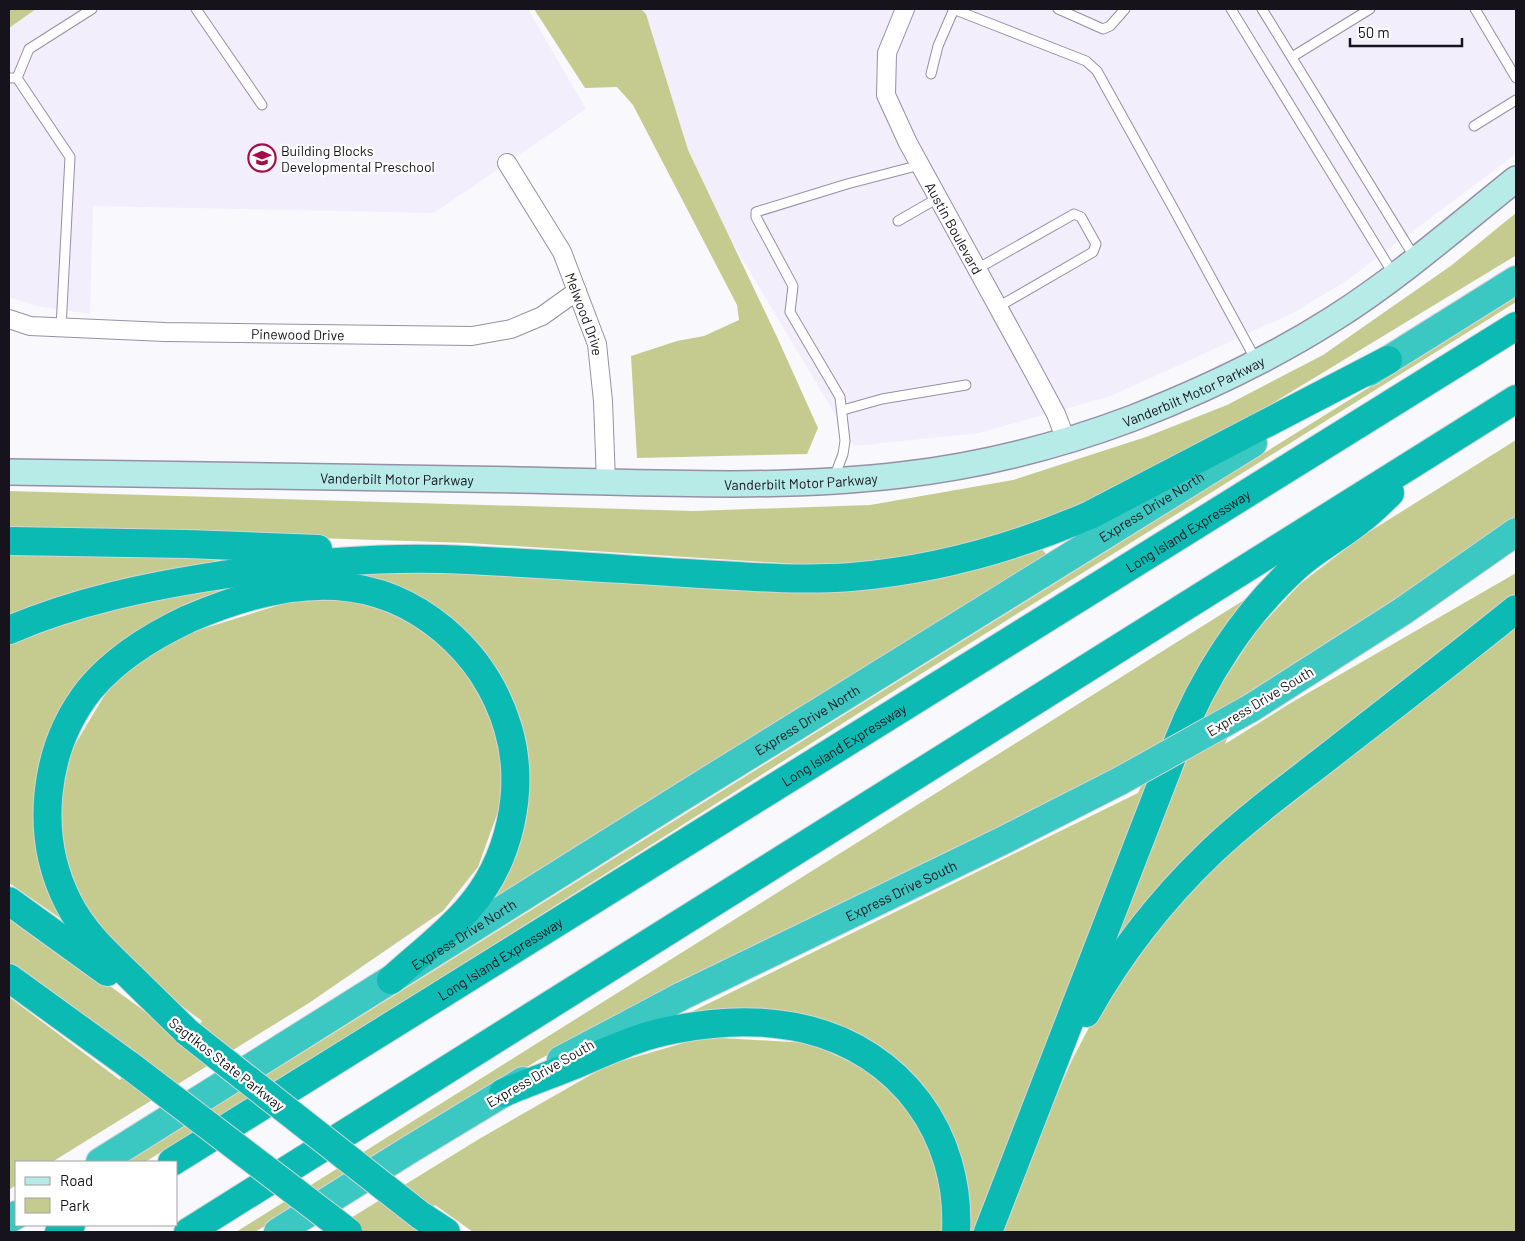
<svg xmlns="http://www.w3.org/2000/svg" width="1525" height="1241" font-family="Barlow,sans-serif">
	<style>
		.built { fill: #f2eefb }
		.green { fill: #c5cb8f }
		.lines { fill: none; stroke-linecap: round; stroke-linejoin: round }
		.service-casing { stroke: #968fa7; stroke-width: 11 }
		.minor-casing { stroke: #968fa7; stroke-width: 20 }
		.secondary-casing { stroke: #968fa7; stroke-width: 28 }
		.trunk-casing { stroke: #d5d5d6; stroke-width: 30 }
		.motorway-casing { stroke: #d5d5d6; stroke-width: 30 }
		.service { stroke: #fff; stroke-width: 9 }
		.minor { stroke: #fff; stroke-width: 18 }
		.secondary { stroke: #b6ebe8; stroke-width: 25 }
		.trunk { stroke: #3cc8c2; stroke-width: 28 }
		.motorway { stroke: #0bbbb3; stroke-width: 28 }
		.trunk-bridge-casing { stroke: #d5d5d6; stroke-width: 30; stroke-linecap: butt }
		.motorway-bridge-casing { stroke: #d5d5d6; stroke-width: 30; stroke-linecap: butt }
		.trunk-bridge { stroke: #3cc8c2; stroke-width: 28 }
		.motorway-bridge { stroke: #0bbbb3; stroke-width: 28 }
		.labels { text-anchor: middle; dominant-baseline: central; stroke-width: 4.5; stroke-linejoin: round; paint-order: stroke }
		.poi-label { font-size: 14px; fill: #16131c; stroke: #fff; text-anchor: start }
		.street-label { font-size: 14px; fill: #16131c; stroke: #fff }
	</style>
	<rect width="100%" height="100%" fill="#f9f8fd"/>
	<g class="built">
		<path d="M 36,9 L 528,9 L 586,109 L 434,213 L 93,206 L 90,314 L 36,306 L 9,297 L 9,28 Z"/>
		<path d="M 593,9 L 1516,9 L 1516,154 L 1346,281 L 1293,313 L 1111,396 L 979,433 L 854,446 Z"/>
	</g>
	<g class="green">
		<path d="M 9,9 L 36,9 L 9,28 Z"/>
		<path d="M 534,9 L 641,9 L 646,14 L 688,150 L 777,337 L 818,428 L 807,454 L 637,458 L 631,356 L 677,341 L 704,336 L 739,320 L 737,305 L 633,105 L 617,87 L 585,88 Z"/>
		<path d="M 1516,213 L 1515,256 L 1258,412 L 1075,512 L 976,545 L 884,561 L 813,565 L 468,543 L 196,534 L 9,532 L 9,491 L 693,511 L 870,505 L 1013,480 L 1146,437 L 1227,405 L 1323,355 L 1452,265 Z"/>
		<path d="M 1516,296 L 1516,302 L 900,687 L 392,1009 L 145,1162 L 127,1162 Z"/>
		<path d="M 1516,440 L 1516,522 L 1240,703 L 1225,744 L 1289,704 L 1516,573 L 1516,606 L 1111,948 L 1211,700 L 1256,631 L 1300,584 L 1361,537 Z"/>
		<path d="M 1040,547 L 1046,554 L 491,902 L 522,825 L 484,656 L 322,579 L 173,618 L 50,747 L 76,929 L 9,883 L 9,643 L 37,629 L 193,590 L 311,576 L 417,568 L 835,590 L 968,572 Z"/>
		<path d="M 9,549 L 138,551 L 221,561 L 83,591 L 9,617 Z"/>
		<path d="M 1260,590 L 1227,630 L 982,1232 L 966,1232 L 949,1132 L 849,1036 L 687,1017 L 693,1011 L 1138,793 L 1157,752 L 684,983 L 540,1059 L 255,1232 L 236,1232 Z"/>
		<path d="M 354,599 L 416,621 L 468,669 L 502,733 L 503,798 L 478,867 L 443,911 L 309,1003 L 52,1162 L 16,1162 L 16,1185 L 9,1190 L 9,997 L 120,1080 L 138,1058 L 9,968 L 9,913 L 139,1007 L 185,1043 L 202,1021 L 172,999 L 111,946 L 71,891 L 58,829 L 68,756 L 112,683 L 173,638 L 289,602 Z"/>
		<path d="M 1516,623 L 1516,1232 L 997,1232 L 1072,1060 L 1105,997 L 1184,896 L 1265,820 Z"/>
		<path d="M 704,1037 L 809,1043 L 877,1074 L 909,1107 L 940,1164 L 946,1232 L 473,1232 L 435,1205 L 417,1227 L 423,1232 L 328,1232 L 479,1139 L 608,1065 Z"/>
	</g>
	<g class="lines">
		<g class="service-casing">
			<g id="service">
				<path d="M 196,9 L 262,105"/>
				<path d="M 953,9 L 1086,61 L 1097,71 L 1172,206 L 1257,362"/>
				<path d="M 1058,9 L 1103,29 L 1110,26 L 1125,9"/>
				<path d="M 1231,9 L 1394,275"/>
				<path d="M 1262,9 L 1415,258"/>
				<path d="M 1475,9 L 1516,78"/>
				<path d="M 1292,57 L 1370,9"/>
				<path d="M 931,74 L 938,46 L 954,9"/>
				<path d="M 9,78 L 17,78 L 29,49 L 92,9"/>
				<path d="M 17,78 L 70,157 L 61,328"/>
				<path d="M 1474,126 L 1516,100"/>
				<path d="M 898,221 L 938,198"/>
				<path d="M 977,269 L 1074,214 L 1081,217 L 1096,244 L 1093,252 L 998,307"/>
				<path d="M 843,410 L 882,399 L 966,385"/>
				<path d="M 834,478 L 843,454 L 845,441 L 840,397 L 790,312 L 793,286 L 756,217 L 756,212 L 847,184 L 920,165"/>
			</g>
		</g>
		<g class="minor-casing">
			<g id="minor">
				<path id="s1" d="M 905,9 L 887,53 L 886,95 L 908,143 L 1033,371 L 1056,414 L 1066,440"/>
				<path id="s2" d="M 507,163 L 562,252 L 597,344 L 603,401 L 606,482"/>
				<path id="s3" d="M 9,319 L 30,326 L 165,332 L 472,336 L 511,329 L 542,316 L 577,291"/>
			</g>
		</g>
		<g class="secondary-casing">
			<g id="secondary">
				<path id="s4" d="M 9,472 C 179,475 349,478 519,480 C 646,482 775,490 901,475 C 979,466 1059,446 1133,418 C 1202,391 1270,359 1333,319 C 1398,278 1456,227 1516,179"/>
			</g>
		</g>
		<g class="trunk-casing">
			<g id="trunk">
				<path d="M 1369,372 L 1516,280"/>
				<path d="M 1251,708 L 1403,611 L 1516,532"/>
				<path id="s5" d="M 561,1060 L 682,996 L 1002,841 L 1120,781"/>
				<path id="s6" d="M 100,1162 L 680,798 L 1253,443"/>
				<path d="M 9,1219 L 16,1215"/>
				<path d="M 278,1232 L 409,1150 L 523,1081"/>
			</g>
		</g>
		<g class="motorway-casing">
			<g id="motorway">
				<path d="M 9,541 L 187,544 L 318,549"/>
				<path d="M 9,630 C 77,601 149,586 222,575 C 295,564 369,557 442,559 C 523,562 604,568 685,573 C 740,576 795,581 851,577 C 934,570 1014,548 1090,515 L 1388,360"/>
				<path d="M 9,901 L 107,972"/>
				<path d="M 9,978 L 129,1065"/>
				<path d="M 1086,1013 C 1119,954 1162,899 1211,852 C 1252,813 1299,780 1343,745 C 1401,700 1459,655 1516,609"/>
				<path d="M 187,1032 C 168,1013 149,995 130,976 C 107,954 83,932 68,902 C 34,835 43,748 90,689 C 116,658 152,636 188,619 C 234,599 286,583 336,586 C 417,591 485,651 508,728 C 526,789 510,862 467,910 C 444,936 416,957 391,980"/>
				<path d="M 503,1093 C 527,1083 552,1074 577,1064 C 610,1050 641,1035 677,1029 C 718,1021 763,1019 805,1029 C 901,1052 961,1134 956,1232"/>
				<path id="s7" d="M 172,1162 L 1516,326"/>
				<path d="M 420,1215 L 446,1232"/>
				<path d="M 59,1232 L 71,1225"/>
				<path d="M 188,1232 L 1516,399"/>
				<path d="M 988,1232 L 1177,744 C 1203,677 1244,614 1297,566 C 1316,549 1339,537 1359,521 C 1370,513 1380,503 1390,493"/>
			</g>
		</g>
		<use href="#service" class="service"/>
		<use href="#minor" class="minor"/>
		<use href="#secondary" class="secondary"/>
		<use href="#trunk" class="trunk"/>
		<use href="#motorway" class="motorway"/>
		<g class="trunk-bridge-casing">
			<path id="trunk-bridge" d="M 1120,781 L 1251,708"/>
		</g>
		<g class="motorway-bridge-casing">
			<g id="motorway-bridge">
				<path d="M 187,1032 L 420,1215"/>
				<path d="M 129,1065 L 348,1232"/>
			</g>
		</g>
		<use href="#trunk-bridge" class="trunk-bridge"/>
		<use href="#motorway-bridge" class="motorway-bridge"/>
	</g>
	<defs>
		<g id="school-ring" transform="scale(1.4375)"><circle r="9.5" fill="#fff" stroke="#a40d47" stroke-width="1.5"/><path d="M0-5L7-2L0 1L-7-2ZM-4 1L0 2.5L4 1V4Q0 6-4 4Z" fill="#a40d47"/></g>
	</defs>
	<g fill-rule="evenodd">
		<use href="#school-ring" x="262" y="158"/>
	</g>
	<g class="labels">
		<g class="poi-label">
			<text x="281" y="150">Building Blocks<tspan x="281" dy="16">Developmental Preschool</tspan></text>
		</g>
		<g class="street-label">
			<text stroke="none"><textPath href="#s1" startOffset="239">Austin Boulevard</textPath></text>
			<text stroke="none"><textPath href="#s2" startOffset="171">Melwood Drive</textPath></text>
			<text stroke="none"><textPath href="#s3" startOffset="290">Pinewood Drive</textPath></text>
			<text stroke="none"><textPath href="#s4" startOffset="1198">Vanderbilt Motor Parkway</textPath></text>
			<text stroke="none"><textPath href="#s4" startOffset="388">Vanderbilt Motor Parkway</textPath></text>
			<text stroke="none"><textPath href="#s4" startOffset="792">Vanderbilt Motor Parkway</textPath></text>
			<text stroke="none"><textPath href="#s6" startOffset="1239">Express Drive North</textPath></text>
			<text stroke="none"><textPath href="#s7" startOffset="1196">Long Island Expressway</textPath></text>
			<text transform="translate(1260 701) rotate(-31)">Express Drive South</text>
			<text stroke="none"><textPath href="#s6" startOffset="834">Express Drive North</textPath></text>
			<text stroke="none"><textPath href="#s7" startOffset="791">Long Island Expressway</textPath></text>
			<text stroke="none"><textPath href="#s5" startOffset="380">Express Drive South</textPath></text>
			<text stroke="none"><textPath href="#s6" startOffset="429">Express Drive North</textPath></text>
			<text stroke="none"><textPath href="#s7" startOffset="386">Long Island Expressway</textPath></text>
			<text transform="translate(227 1064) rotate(38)">Sagtikos State Parkway</text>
			<text transform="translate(540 1073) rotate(-30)">Express Drive South</text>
		</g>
	</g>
	<rect width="1525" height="1241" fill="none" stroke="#16131c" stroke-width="20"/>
	<rect x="15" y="1161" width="162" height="65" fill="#ffffff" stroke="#a2a1a4"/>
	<rect x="25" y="1177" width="25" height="8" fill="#b6ebe8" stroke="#a2a1a4"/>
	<text x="60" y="1186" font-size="15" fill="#16131c">Road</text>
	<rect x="25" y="1198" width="25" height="15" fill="#c5cb8f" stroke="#a2a1a4"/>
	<text x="60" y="1211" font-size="15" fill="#16131c">Park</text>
	<path d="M1350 38v8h112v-8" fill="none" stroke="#16131c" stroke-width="2.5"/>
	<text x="1358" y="38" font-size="15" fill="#16131c" stroke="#ffffff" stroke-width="4" paint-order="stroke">50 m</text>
</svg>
